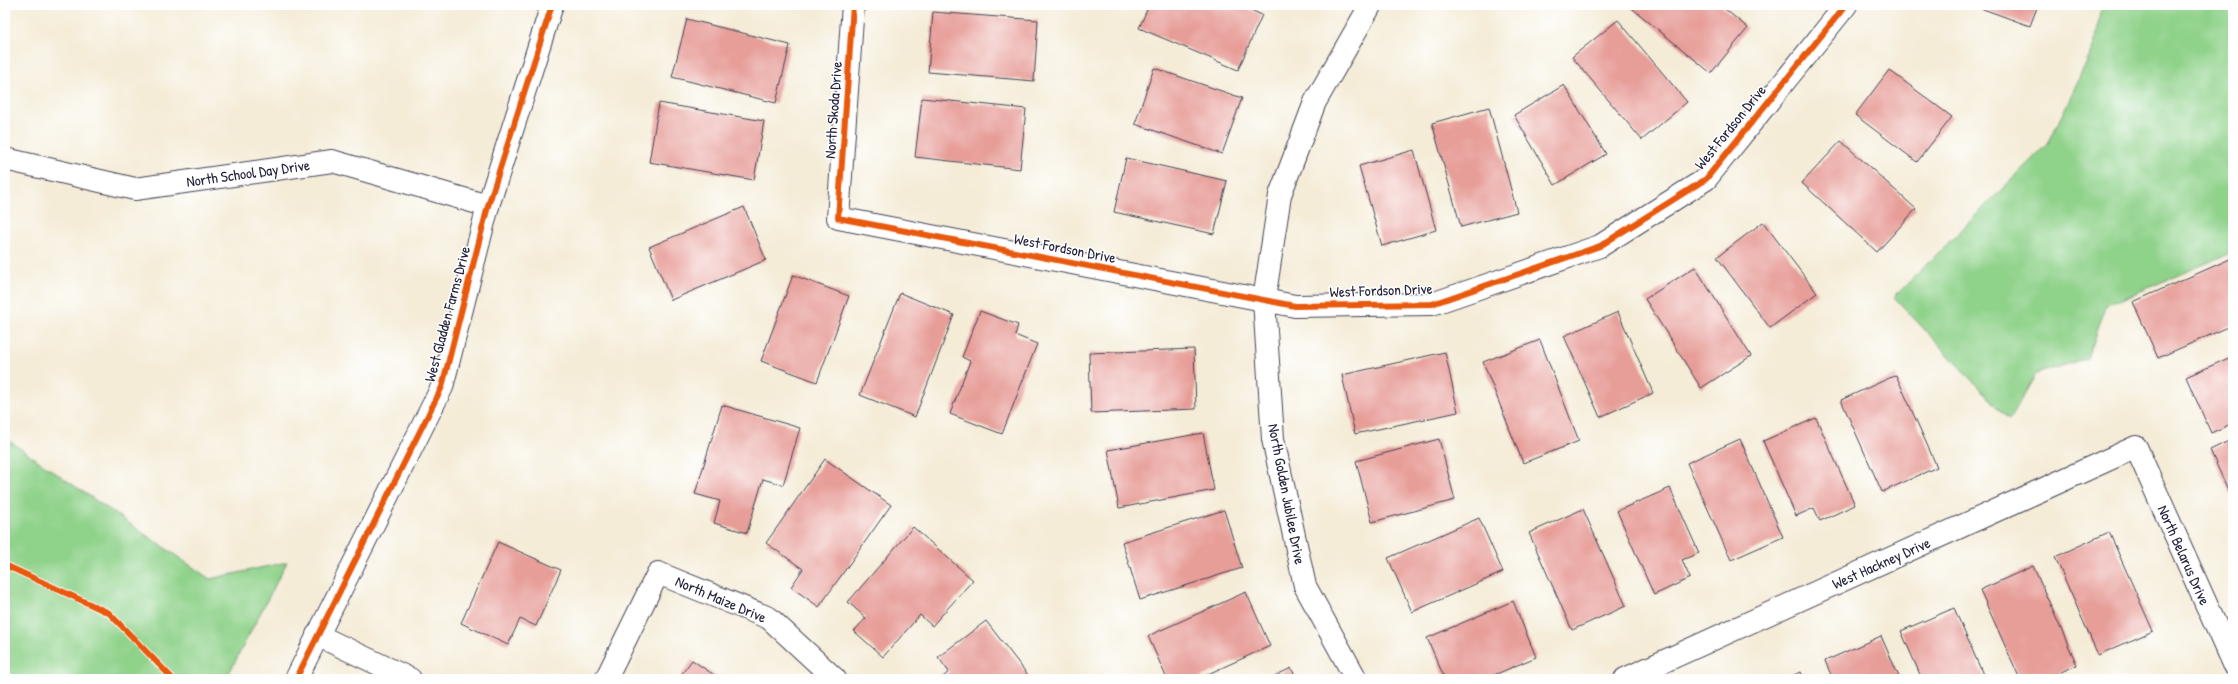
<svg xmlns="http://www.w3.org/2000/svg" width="2238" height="684" font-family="'Patrick Hand',sans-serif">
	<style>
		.green { fill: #8fd28a; stroke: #587a62 }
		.building { fill: #e79d98 }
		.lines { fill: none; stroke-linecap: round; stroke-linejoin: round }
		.minor-casing { stroke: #424052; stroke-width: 24 }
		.minor { stroke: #fff; stroke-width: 22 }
		.cycleway-casing { stroke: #fff; stroke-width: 8 }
		.cycleway { stroke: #e8590c; stroke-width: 6 }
		.labels { text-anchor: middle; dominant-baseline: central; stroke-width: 3; stroke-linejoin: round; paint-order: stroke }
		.street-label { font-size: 15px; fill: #22223b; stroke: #fff }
	</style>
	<rect width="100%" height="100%" fill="#fff"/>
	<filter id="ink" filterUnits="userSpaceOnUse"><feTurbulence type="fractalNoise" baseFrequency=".025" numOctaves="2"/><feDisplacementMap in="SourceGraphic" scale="8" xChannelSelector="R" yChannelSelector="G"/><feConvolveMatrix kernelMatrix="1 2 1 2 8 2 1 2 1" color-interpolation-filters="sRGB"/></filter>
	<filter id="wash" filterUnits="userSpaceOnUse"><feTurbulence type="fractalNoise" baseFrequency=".012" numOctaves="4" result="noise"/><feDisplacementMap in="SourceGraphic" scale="16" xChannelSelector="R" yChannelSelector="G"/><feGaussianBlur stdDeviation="0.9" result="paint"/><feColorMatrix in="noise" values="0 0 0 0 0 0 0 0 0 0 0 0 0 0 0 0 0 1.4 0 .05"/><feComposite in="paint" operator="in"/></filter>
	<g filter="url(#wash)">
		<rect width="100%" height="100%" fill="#f4ecd7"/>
		<g class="green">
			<path d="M 2101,5 L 2233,5 L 2233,252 L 2105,306 L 2087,358 L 2036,374 L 2009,420 L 1894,297 L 2049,142 L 2095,45 Z"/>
			<path d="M 5,438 L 210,579 L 287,562 L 226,679 L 5,679 Z"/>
		</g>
		<g id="blocks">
			<g class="building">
				<path d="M 1149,5 L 1239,5 L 1262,15 L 1238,70 L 1139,28 Z"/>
				<path d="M 1628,5 L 1720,5 L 1748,28 L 1711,73 Z"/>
				<path d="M 1972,5 L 2038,5 L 2030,26 Z"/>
				<path d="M 933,12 L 1038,20 L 1034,81 L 928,72 Z"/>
				<path d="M 687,19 L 790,45 L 776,103 L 672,77 Z"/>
				<path d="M 1618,20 L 1687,102 L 1642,140 L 1572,57 Z"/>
				<path d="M 1154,68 L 1242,98 L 1222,154 L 1135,124 Z"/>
				<path d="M 1889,70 L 1952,117 L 1917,162 L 1855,115 Z"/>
				<path d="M 1564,85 L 1606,154 L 1555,185 L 1514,115 Z"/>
				<path d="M 922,98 L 1026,109 L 1020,169 L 915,157 Z"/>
				<path d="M 659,103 L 764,121 L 754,180 L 649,162 Z"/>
				<path d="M 1489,107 L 1517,212 L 1461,227 L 1432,123 Z"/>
				<path d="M 1841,141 L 1916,209 L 1877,252 L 1802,183 Z"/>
				<path d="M 1414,150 L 1436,230 L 1382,246 L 1359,166 Z"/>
				<path d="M 1126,158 L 1227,181 L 1214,234 L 1114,212 Z"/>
				<path d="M 744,207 L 766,260 L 671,300 L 649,247 Z"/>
				<path d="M 1763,222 L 1817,293 L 1770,328 L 1717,257 Z"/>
				<path d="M 2230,259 L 2233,266 L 2233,325 L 2158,358 L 2133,302 Z"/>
				<path d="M 1695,267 L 1751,356 L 1701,388 L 1645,299 Z"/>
				<path d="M 793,275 L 849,296 L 817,382 L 761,361 Z"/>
				<path d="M 900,293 L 954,315 L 915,417 L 860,395 Z"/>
				<path d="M 980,311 L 1018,325 L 1015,335 L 1037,344 L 1002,434 L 950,414 L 970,361 L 962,357 Z"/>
				<path d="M 1618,312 L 1653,393 L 1600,417 L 1564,336 Z"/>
				<path d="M 1540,340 L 1579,441 L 1523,463 L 1483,362 Z"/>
				<path d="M 1194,349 L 1196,409 L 1091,413 L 1089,353 Z"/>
				<path d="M 1445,352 L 1458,412 L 1355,434 L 1342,375 Z"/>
				<path d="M 2233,356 L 2233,423 L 2211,433 L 2186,377 Z"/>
				<path d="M 1896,375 L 1937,467 L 1882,492 L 1841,400 Z"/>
				<path d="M 722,405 L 800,428 L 783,485 L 763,479 L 747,533 L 714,523 L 720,501 L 695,494 Z"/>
				<path d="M 1816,418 L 1855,505 L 1820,521 L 1814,508 L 1796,516 L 1763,441 Z"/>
				<path d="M 1203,433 L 1214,490 L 1119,508 L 1108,450 Z"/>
				<path d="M 1439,439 L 1455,500 L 1372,522 L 1356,461 Z"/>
				<path d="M 1740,439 L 1783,537 L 1731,560 L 1687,463 Z"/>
				<path d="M 2233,439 L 2233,501 L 2210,450 Z"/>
				<path d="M 825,459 L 891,505 L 819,607 L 791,587 L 803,569 L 766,543 Z"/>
				<path d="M 1670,488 L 1699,553 L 1682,560 L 1690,578 L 1654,595 L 1617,511 Z"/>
				<path d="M 1583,509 L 1626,606 L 1572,630 L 1529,533 Z"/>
				<path d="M 1224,510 L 1242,568 L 1140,600 L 1122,542 Z"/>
				<path d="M 1479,518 L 1503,572 L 1412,612 L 1388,558 Z"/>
				<path d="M 913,527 L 973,580 L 932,626 L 920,615 L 883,657 L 854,631 L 866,618 L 848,602 Z"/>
				<path d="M 2109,532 L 2153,631 L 2098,655 L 2055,557 Z"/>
				<path d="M 498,542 L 561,570 L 536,626 L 520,619 L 508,645 L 461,623 Z"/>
				<path d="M 2033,566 L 2077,665 L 2045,679 L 2020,679 L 1980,590 Z"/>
				<path d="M 1246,592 L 1270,646 L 1197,679 L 1167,679 L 1148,636 Z"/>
				<path d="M 1513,601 L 1536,657 L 1485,679 L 1445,679 L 1427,638 Z"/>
				<path d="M 1954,608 L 1985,679 L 1922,679 L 1901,631 Z"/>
				<path d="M 986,621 L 1031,679 L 940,679 L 949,672 L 938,657 Z"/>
				<path d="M 1881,636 L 1900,679 L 1833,679 L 1825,661 Z"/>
				<path d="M 692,660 L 720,679 L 678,679 Z"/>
				<path d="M 1291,668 L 1297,679 L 1269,679 Z"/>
				<path d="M 1801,672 L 1804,679 L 1784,679 Z"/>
			</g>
		</g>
	</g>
	<g filter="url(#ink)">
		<use href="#blocks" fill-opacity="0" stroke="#424052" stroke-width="1"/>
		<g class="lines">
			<g class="minor-casing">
				<g id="minor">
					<path d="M 853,5 L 838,218 L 1295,306 L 1432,304 L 1600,246 L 1706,179 L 1846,5"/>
					<path d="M 5,159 L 135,189 L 332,161 L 488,206"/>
					<path d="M 317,635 L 410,679"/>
					<path d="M 296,679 L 442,387 L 488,206 L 552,5"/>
					<path d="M 606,679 L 658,573 L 769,618 L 835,679"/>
					<path d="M 1356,679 L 1305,586 L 1273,439 L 1264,300 L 1280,195 L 1315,102 L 1370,6"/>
					<path d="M 1625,679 L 2136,447 L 2233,664"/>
				</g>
			</g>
			<use href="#minor" class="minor"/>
			<g class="cycleway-casing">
				<g id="cycleway">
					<path d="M 853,5 L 838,218 L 1295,306 L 1432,304 L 1600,246 L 1706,179 L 1846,5"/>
					<path d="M 5,565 L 109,613 L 173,679"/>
					<path d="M 296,679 L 442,387 L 488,206 L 552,5"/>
				</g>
			</g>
			<use href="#cycleway" class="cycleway"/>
		</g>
	</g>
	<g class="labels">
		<g class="street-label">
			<text transform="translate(833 110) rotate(-86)">North Skoda Drive</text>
			<text transform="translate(1730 127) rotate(-51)">West Fordson Drive</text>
			<text transform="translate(248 173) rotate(-8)">North School Day Drive</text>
			<text transform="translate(1065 248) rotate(11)">West Fordson Drive</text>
			<text transform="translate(1381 290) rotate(-2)">West Fordson Drive</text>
			<text transform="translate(447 314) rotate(-75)">West Gladden Farms Drive</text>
			<text transform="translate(1287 494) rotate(79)">North Golden Jubilee Drive</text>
			<text transform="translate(2184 555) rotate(66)">North Belarus Drive</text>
			<text transform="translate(1881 563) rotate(-24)">West Hackney Drive</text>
			<text transform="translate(721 599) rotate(23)">North Maize Drive</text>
		</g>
	</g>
	<rect width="2238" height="684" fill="none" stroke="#fff" stroke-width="20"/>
</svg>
